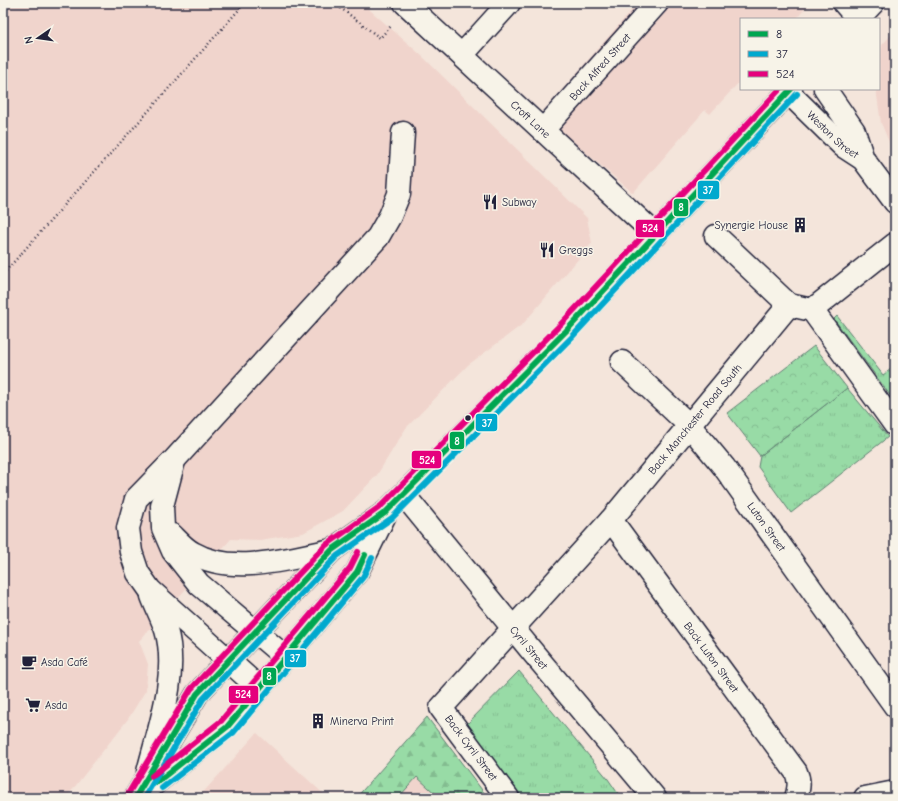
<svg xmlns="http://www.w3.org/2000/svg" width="898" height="801" font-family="'Comic Neue',sans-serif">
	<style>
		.built { fill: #f0d4cc }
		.grass { fill: url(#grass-tufts); stroke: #5d7e70 }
		.forest { fill: url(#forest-firs); stroke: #5d7e70 }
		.park { fill: url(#park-crowns); stroke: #5d7e70 }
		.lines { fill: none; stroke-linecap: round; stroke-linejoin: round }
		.minor-casing { stroke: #22223b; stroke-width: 25 }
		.major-casing { stroke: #22223b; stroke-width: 25 }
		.path { stroke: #22223b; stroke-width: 2.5; stroke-dasharray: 1 3; stroke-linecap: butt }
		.minor { stroke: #f7f3e8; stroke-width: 22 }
		.major { stroke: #f7f3e8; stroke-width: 22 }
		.bus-1-casing { stroke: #f7f3e8; stroke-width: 9 }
		.bus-2-casing { stroke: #f7f3e8; stroke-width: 9 }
		.bus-3-casing { stroke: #f7f3e8; stroke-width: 9 }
		.bus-1 { stroke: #00a651; stroke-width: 6 }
		.bus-2 { stroke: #00a9ce; stroke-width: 6 }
		.bus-3 { stroke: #e5007d; stroke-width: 6 }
		.bus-dot { fill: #22223b; stroke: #f7f3e8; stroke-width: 1.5 }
		.labels { text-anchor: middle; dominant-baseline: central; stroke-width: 3; stroke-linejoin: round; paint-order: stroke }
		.street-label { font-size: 11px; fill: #22223b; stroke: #f7f3e8 }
		.poi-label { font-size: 11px; fill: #22223b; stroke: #f7f3e8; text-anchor: start }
		.line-badge { stroke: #f7f3e8; stroke-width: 1.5 }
		.badge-label { font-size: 11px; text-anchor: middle; font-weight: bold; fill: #fff }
	</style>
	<defs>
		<pattern id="grass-tufts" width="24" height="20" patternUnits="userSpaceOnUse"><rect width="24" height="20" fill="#98dba6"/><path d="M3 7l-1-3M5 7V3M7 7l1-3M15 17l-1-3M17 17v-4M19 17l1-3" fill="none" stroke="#83bc90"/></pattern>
		<pattern id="forest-firs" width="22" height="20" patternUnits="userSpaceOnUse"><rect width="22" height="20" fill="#98dba6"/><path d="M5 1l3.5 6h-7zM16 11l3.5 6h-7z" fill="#83bc90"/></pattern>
		<pattern id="park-crowns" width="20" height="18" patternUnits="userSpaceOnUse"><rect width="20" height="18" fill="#98dba6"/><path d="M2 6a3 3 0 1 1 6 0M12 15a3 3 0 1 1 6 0" fill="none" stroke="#83bc90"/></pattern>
	</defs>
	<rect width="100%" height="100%" fill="#f4e5db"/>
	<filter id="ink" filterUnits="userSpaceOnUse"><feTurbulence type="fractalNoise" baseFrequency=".025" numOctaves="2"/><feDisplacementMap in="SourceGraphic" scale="8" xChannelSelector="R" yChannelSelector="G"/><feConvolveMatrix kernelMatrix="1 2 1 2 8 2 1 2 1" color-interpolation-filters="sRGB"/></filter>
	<g filter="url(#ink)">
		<g class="built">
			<path d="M 3,3 L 362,3 L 422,56 L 587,218 L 592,243 L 523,324 L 468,365 L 406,428 L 377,475 L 343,511 L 303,533 L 260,540 L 231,539 L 139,641 L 148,664 L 146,690 L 128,719 L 66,798 L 3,798 Z"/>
			<path d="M 638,3 L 810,3 L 796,19 L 741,19 L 741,80 L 710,114 L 705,110 L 633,193 L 541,114 Z"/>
			<path d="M 895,31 L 895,156 L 881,123 L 876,89 L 879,89 L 879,61 L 882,45 Z"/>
			<path d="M 257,733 L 328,798 L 198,798 Z"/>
			<path d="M 417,777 L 440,798 L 398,798 Z"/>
		</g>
		<g class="grass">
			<path d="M 837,316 L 883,375 L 895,366 L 895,402 L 834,319 Z"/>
			<path d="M 847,388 L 888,437 L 791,513 L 758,467 L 760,456 Z"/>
			<path d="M 519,671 L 608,779 L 621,798 L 523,798 L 467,724 Z"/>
		</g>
		<path class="forest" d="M 427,717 L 488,798 L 440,798 L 417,777 L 398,798 L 356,798 Z"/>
		<path class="park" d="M 814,346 L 847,388 L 760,456 L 727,413 Z"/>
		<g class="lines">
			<g class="minor-casing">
				<g id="minor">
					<path id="s1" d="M 405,3 L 656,235"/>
					<path d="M 844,3 L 858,19"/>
					<path d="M 462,55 L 509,3"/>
					<path d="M 825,89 L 854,131 L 863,159"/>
					<path id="s2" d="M 788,92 L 843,146 L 863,159 L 895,202"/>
					<path id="s3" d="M 543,130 L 657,3"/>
					<path d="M 716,236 L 789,305"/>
					<path d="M 812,310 L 895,425"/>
					<path id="s4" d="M 622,362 L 689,425 L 724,467 L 895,706"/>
					<path d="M 174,461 L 162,506 L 163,528 L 173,551 L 199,584 L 285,657"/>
					<path id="s5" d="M 404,495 L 535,655 L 655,798"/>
					<path id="s6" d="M 611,520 L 796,772 C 800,781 799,788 796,798"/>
					<path d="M 172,535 C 178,541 185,549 193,553 C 232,576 291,558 332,550"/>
					<path d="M 259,688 L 150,590 L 138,573 L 131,552 L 128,528 L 136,499 L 175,459 L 378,237 L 390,216 L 399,194 L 403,133"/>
					<path d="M 148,772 C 159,728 179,674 166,630 C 162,618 156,607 152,596"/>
					<path id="s7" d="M 508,798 L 441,708 L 611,520 L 789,305 L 812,310 L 895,244"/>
					<path d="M 865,798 L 895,792"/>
				</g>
			</g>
			<g class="major-casing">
				<g id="major">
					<path d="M 858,19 L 873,3"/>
					<path d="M 144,792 L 227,727 L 357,572 L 386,513"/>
					<path d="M 135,798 L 197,694 L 332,550 L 386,512 L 566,331 L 791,89"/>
				</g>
			</g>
			<g class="path">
				<path d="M 334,3 L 380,38 L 391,26"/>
				<path d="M 3,274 L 245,3"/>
			</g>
			<use href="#minor" class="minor"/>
			<use href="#major" class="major"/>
			<g class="bus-1-casing">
				<g id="bus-1">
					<path d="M 157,782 L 227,727 L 357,572 L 365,555"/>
					<path d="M 135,798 L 197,694 L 332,550 L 386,512 L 566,331 L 791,89"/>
				</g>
			</g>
			<g class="bus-2-casing">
				<g id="bus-2">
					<path d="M 162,788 L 233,733 L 363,577 L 372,558"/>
					<path d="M 144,798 L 203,699 L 337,556 L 392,518 L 572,337 L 797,94"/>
				</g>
			</g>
			<g class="bus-3-casing">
				<g id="bus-3">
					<path d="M 152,776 L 221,721 L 350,568 L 358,552"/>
					<path d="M 128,794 L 191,689 L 326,545 L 381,506 L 560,325 L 780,89"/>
				</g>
			</g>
			<use href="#bus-1" class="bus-1"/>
			<use href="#bus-2" class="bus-2"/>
			<use href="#bus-3" class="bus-3"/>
		</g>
	</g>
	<defs>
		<g id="restaurant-bare" transform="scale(1.2)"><path d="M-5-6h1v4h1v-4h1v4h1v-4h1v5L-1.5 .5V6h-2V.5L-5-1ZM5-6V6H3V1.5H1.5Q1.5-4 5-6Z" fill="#22223b" stroke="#f7f3e8" stroke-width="2.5" paint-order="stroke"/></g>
		<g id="building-bare" transform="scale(1.2)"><path d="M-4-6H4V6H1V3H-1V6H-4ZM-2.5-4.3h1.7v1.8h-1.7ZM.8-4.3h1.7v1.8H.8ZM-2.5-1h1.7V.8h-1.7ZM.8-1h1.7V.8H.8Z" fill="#22223b" stroke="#f7f3e8" stroke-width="2.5" paint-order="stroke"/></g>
		<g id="cafe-bare" transform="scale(1.2)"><path d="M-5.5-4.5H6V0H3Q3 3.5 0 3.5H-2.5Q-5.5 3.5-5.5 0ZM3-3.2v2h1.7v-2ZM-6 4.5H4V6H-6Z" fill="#22223b" stroke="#f7f3e8" stroke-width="2.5" paint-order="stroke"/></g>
		<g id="supermarket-bare" transform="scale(1.2)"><path d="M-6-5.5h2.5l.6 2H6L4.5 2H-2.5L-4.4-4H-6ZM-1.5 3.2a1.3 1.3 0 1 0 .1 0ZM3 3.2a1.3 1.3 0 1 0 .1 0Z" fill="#22223b" stroke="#f7f3e8" stroke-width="2.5" paint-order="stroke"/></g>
	</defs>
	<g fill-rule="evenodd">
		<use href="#restaurant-bare" x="490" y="202"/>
		<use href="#building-bare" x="800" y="225"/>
		<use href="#restaurant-bare" x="547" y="250"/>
		<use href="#cafe-bare" x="29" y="662"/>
		<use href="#supermarket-bare" x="33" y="705"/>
		<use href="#building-bare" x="318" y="721"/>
	</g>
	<circle class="bus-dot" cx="468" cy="418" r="3.5"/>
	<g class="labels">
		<g class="street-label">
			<text stroke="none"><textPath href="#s3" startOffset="85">Back Alfred Street</textPath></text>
			<text stroke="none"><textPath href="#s1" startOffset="171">Croft Lane</textPath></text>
			<text stroke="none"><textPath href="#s2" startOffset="62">Weston Street</textPath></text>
			<text stroke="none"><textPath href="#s7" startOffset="497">Back Manchester Road South</textPath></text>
			<text stroke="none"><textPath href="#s4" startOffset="220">Luton Street</textPath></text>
			<text stroke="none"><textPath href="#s5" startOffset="197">Cyril Street</textPath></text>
			<text stroke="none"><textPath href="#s6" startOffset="170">Back Luton Street</textPath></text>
			<text transform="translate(471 748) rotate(53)">Back Cyril Street</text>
		</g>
		<g class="poi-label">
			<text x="502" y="202">Subway</text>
			<text x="788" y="225" text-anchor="end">Synergie House</text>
			<text x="559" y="250">Greggs</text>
			<text x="41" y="662">Asda Café</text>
			<text x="45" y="705">Asda</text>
			<text x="330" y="721">Minerva Print</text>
		</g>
	</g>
	<g class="line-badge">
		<rect x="697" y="180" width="23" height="20" rx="4" fill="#00a9ce"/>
		<rect x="673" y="198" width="16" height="19" rx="4" fill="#00a651"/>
		<rect x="635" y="219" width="30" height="19" rx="4" fill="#e5007d"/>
		<rect x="475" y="413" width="23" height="19" rx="4" fill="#00a9ce"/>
		<rect x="449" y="431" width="16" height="19" rx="4" fill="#00a651"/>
		<rect x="411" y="450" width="31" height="19" rx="4" fill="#e5007d"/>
		<rect x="284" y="649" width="23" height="19" rx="4" fill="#00a9ce"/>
		<rect x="262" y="667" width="15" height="19" rx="4" fill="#00a651"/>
		<rect x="228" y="685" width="31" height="19" rx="4" fill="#e5007d"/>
	</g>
	<g class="badge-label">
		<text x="708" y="194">37</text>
		<text x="681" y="211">8</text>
		<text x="650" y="232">524</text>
		<text x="487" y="427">37</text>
		<text x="457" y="445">8</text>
		<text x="427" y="464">524</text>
		<text x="295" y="662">37</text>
		<text x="269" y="680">8</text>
		<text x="243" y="698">524</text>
	</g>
	<rect width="898" height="801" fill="none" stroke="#f7f3e8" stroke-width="16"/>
	<rect x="8" y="8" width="882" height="785" fill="none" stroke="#22223b" stroke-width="1.5" filter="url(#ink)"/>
	<rect x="740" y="18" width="140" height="72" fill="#f7f3e8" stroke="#a29fa3"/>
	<rect x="748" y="31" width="20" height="6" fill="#00a651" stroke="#a29fa3"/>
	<text x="776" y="38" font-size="12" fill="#22223b">8</text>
	<rect x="748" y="51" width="20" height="6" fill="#00a9ce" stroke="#a29fa3"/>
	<text x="776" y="58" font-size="12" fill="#22223b">37</text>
	<rect x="748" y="71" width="20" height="6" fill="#e5007d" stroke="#a29fa3"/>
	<text x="776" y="78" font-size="12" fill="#22223b">524</text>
	<g transform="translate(38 38) rotate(257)" stroke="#f7f3e8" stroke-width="3" paint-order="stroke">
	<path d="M0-3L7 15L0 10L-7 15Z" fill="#22223b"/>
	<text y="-6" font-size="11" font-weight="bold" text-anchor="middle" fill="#22223b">N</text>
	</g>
</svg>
